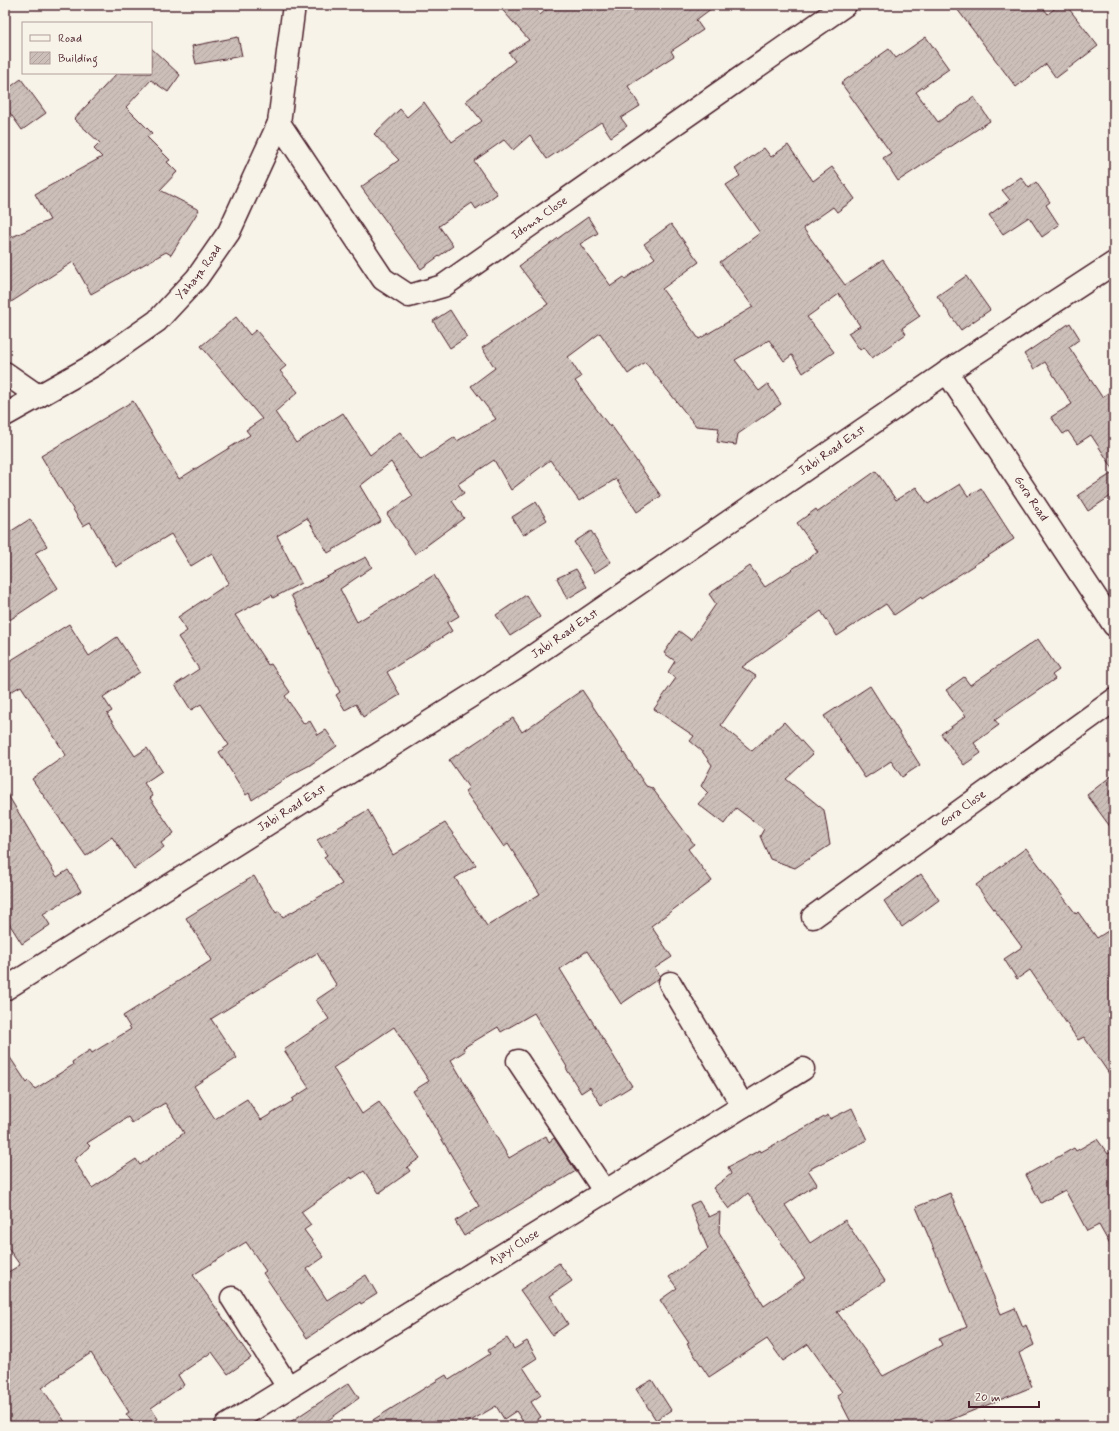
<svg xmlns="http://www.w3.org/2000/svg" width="1119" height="1431" font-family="Mynerve,sans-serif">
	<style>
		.building { fill: url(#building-hatch); stroke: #4a1f2b; fill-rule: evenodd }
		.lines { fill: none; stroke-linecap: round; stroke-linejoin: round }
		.minor-casing { stroke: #4a1f2b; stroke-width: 25 }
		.minor { stroke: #f7f3e8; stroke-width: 22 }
		.labels { text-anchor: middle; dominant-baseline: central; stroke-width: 3; stroke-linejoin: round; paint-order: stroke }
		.street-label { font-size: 12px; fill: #4a1f2b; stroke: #f7f3e8 }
	</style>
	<defs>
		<pattern id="building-hatch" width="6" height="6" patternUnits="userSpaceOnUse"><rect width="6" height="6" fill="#ccbfb9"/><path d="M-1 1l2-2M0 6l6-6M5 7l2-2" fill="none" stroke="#b1a49f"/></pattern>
	</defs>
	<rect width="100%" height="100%" fill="#f7f3e8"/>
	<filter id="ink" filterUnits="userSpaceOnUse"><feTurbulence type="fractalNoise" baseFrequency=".025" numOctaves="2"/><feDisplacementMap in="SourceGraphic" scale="8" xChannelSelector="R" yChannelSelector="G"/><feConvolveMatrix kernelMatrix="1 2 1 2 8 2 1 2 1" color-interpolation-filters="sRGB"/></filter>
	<g filter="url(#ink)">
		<g class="building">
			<path d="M 498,5 L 532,5 L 540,15 L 552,5 L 716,5 L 696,20 L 703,30 L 671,51 L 674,56 L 628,86 L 640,106 L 621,118 L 627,126 L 611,137 L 601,122 L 547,159 L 530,135 L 513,150 L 504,140 L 474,161 L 497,194 L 476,209 L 472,203 L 439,226 L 453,246 L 421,269 L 361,187 L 399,160 L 374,134 L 400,109 L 407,117 L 424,102 L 452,142 L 482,121 L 466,101 L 515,61 L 509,53 L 529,40 Z"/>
			<path d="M 954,5 L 1041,5 L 1048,14 L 1059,5 L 1066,5 L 1098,46 L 1056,78 L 1046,64 L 1016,87 Z"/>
			<path d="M 238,37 L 242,56 L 196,64 L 192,46 Z"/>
			<path d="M 926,37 L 949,69 L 916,92 L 938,122 L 974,97 L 990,121 L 898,181 L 883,158 L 891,153 L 841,83 L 889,49 L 896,58 Z"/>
			<path d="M 151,48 L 180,75 L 168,92 L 151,80 L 126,107 L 152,133 L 147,137 L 170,160 L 167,162 L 177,172 L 160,190 L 199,210 L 171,255 L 166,252 L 91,294 L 73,262 L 5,306 L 5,240 L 50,220 L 35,194 L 102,157 L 94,149 L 100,143 L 74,119 L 117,73 L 151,73 Z"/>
			<path d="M 21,79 L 46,113 L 22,130 L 5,106 L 5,91 Z"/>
			<path d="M 788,145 L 813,181 L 832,167 L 855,199 L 837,212 L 833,207 L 803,228 L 845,285 L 883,260 L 920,316 L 902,328 L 906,334 L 872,358 L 864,347 L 860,350 L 848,333 L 860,326 L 839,294 L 807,317 L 834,352 L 803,373 L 792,355 L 784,361 L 769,340 L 735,360 L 759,391 L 768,384 L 781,404 L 738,434 L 736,445 L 717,442 L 719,428 L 696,426 L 645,362 L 628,374 L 600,333 L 568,357 L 581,377 L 575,381 L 610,427 L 611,425 L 661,496 L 637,512 L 616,479 L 579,501 L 550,460 L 511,490 L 494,460 L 458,484 L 464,493 L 452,501 L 464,518 L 415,554 L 387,514 L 413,496 L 391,462 L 360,486 L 381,521 L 328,553 L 307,518 L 277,536 L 301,583 L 273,598 L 272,595 L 235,615 L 268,665 L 271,664 L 290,692 L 285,696 L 304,724 L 310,721 L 318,735 L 326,730 L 337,746 L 310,765 L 291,775 L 252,800 L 249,793 L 246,795 L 219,752 L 229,745 L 201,704 L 191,710 L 175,685 L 199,669 L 178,637 L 187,631 L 178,617 L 229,583 L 212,553 L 191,566 L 171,534 L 116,567 L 90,522 L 83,526 L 41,456 L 133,401 L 179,479 L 250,435 L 246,430 L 262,419 L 201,346 L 236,317 L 250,335 L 256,330 L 286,366 L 280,371 L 298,392 L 275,412 L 296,443 L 343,413 L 370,455 L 400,432 L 421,460 L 455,437 L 457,441 L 496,419 L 471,386 L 495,368 L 482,348 L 548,304 L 519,266 L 588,217 L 598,233 L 580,244 L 611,286 L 624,277 L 625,279 L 655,258 L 644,244 L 671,224 L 699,262 L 662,289 L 699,339 L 753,307 L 720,262 L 760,233 L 726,185 L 740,176 L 735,169 L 764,148 L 771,157 Z"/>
			<path d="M 1021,177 L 1029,188 L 1036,182 L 1050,202 L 1046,205 L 1059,225 L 1042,237 L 1029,217 L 1003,234 L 989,215 L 1010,200 L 1002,190 Z"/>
			<path d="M 966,276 L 990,310 L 961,330 L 937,296 Z"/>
			<path d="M 450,310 L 467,337 L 450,348 L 433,321 Z"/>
			<path d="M 1070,323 L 1080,339 L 1069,347 L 1102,397 L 1114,389 L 1114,470 L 1091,435 L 1077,444 L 1068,431 L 1063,434 L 1051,417 L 1072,404 L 1045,362 L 1034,369 L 1024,354 Z"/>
			<path d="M 876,471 L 896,500 L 916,487 L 928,504 L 960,484 L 968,496 L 981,488 L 1014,539 L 922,599 L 921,597 L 894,615 L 886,604 L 837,636 L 821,611 L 742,667 L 756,676 L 721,725 L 752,751 L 784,722 L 813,754 L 786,779 L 824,810 L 830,845 L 795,868 L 770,859 L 760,836 L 764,829 L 736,808 L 724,824 L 698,804 L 708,793 L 701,786 L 712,765 L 701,750 L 690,741 L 694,736 L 654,709 L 676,678 L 668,672 L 675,661 L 664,653 L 679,631 L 691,640 L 716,604 L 709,594 L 750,566 L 765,587 L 818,552 L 797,523 L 816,509 L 818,512 Z"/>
			<path d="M 1114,472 L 1114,494 L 1088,511 L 1078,495 Z"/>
			<path d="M 536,502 L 547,520 L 523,535 L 512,517 Z"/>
			<path d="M 30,519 L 47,546 L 35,553 L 58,588 L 5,623 L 5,535 Z"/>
			<path d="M 591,531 L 611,562 L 594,573 L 574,542 Z"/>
			<path d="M 366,557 L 372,567 L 340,589 L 357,622 L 434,575 L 459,616 L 447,623 L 452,631 L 387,672 L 400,695 L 363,717 L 356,704 L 345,710 L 336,695 L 340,692 L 291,595 Z"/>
			<path d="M 576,569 L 587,587 L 567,599 L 557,578 Z"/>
			<path d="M 526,595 L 540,617 L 510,636 L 496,615 Z"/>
			<path d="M 69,624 L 89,656 L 117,637 L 140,672 L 103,697 L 112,711 L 107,714 L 135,756 L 147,748 L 162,771 L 144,783 L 153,796 L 150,798 L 174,833 L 161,843 L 164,847 L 134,869 L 112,837 L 86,856 L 32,779 L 66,755 L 21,686 L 5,695 L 5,664 Z"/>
			<path d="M 1038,639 L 1059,670 L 1052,675 L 1055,679 L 995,720 L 999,725 L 974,743 L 981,753 L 964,765 L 941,734 L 966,716 L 946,690 L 964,677 L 970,685 Z"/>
			<path d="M 870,686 L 920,765 L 902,777 L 891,761 L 865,778 L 824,716 Z"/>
			<path d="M 582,690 L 646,786 L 652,788 L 694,844 L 688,849 L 712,881 L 651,926 L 672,957 L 655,968 L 660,976 L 658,979 L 621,1004 L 587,951 L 560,969 L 632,1086 L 601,1105 L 590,1087 L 581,1093 L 566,1068 L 567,1067 L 534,1013 L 501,1032 L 498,1027 L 463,1048 L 465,1051 L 451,1060 L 509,1158 L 546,1136 L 549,1142 L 554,1138 L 576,1171 L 490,1222 L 489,1221 L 464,1236 L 455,1221 L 479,1206 L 470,1191 L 472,1190 L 413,1091 L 429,1081 L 394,1027 L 333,1068 L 362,1114 L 379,1102 L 420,1158 L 407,1167 L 410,1171 L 379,1193 L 364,1171 L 352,1179 L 351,1177 L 301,1212 L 311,1225 L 304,1230 L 324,1257 L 307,1269 L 327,1300 L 366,1275 L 377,1294 L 361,1304 L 360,1302 L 307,1338 L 263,1273 L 266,1271 L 246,1242 L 193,1275 L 251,1358 L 228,1374 L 212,1352 L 178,1375 L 184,1385 L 151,1408 L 158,1419 L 148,1426 L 135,1426 L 126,1414 L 129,1412 L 91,1353 L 59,1374 L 60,1375 L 42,1388 L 68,1426 L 10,1426 L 5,1417 L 5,1274 L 20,1265 L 5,1244 L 5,1050 L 27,1083 L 29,1081 L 35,1089 L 73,1065 L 72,1062 L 90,1050 L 92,1053 L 131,1029 L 123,1016 L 212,960 L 186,918 L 254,876 L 276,913 L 279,911 L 283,917 L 342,884 L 324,857 L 327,855 L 317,840 L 368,810 L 393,855 L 445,823 L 476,865 L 455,878 L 487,926 L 540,894 L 508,844 L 504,847 L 465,791 L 469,788 L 449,760 L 513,718 L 522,732 ZM 317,953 L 337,986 L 316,1000 L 329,1019 L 284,1050 L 309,1088 L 292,1099 L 293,1101 L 261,1120 L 247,1099 L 215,1119 L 194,1086 L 237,1058 L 211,1019 ZM 165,1103 L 184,1133 L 140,1165 L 136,1159 L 92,1188 L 74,1160 L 90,1146 L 87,1143 L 128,1117 L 132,1123 Z"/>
			<path d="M 1114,774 L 1114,832 L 1087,795 Z"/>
			<path d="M 5,790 L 57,877 L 68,870 L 81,891 L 43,914 L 50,925 L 22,944 L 5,917 Z"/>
			<path d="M 1026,848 L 1076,914 L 1078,912 L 1097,938 L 1114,927 L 1114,1081 L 1084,1037 L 1078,1040 L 1030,970 L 1017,979 L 1004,959 L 1022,947 L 976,885 Z"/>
			<path d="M 921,874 L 939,900 L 902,927 L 884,901 Z"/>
			<path d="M 852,1108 L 867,1140 L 808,1170 L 817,1184 L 785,1205 L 810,1243 L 845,1220 L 885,1281 L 837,1312 L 883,1376 L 942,1345 L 939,1339 L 967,1327 L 916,1207 L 950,1193 L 1001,1314 L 1015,1308 L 1023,1327 L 1026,1325 L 1034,1345 L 1019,1353 L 1032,1387 L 935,1426 L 853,1426 L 837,1395 L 842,1392 L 808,1344 L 783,1361 L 767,1339 L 709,1377 L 687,1344 L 689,1343 L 660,1300 L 677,1288 L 669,1277 L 708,1249 L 690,1205 L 699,1201 L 709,1217 L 720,1212 L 719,1232 L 764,1306 L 805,1278 L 748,1193 L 729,1209 L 713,1188 L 731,1174 L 728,1167 L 760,1150 L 761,1152 L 828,1115 L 830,1119 Z"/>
			<path d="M 1097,1139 L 1108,1154 L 1114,1150 L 1114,1252 L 1099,1225 L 1087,1231 L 1065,1190 L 1041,1203 L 1026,1175 L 1074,1148 L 1076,1151 Z"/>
			<path d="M 559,1263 L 572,1281 L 550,1296 L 568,1324 L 552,1335 L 520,1290 Z"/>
			<path d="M 507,1338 L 514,1349 L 527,1341 L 537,1358 L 523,1367 L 541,1395 L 531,1402 L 541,1417 L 528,1426 L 526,1426 L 516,1411 L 504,1419 L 496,1406 L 462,1426 L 363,1426 L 446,1375 L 449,1380 L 490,1354 L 488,1350 Z"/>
			<path d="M 652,1380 L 671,1410 L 656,1420 L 636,1389 Z"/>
			<path d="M 349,1383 L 359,1398 L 320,1426 L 284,1426 Z"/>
		</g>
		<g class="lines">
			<g class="minor-casing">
				<g id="minor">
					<path id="s1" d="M 279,123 L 383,279 L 409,296 L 443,286 L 845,5"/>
					<path id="s2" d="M 947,372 L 1114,625"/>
					<path d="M 5,373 L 38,396"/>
					<path id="s3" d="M 5,415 L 94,365 L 157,321 L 197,278 L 229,232 L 279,123 L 294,5"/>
					<path id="s4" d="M 813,917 L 1114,700"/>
					<path d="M 670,983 L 743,1106"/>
					<path id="s5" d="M 5,989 L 520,665 L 947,372 L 1114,263"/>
					<path d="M 518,1061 L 605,1192"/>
					<path d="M 232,1298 L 288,1387"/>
					<path id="s6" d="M 226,1426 L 803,1069"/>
				</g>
			</g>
			<use href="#minor" class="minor"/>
		</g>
	</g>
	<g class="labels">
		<g class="street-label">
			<text stroke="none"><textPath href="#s1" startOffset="372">Idoma Close</textPath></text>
			<text stroke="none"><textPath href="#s3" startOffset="243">Yahaya Road</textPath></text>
			<text stroke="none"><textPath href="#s5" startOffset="987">Jabi Road East</textPath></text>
			<text stroke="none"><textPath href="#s2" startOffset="152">Gora Road</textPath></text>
			<text stroke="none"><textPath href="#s5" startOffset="663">Jabi Road East</textPath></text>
			<text stroke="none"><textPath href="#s5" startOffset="339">Jabi Road East</textPath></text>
			<text stroke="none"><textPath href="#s4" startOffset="185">Gora Close</textPath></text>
			<text stroke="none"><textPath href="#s6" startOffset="339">Ajayi Close</textPath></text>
		</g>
	</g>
	<rect width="1119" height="1431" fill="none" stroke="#f7f3e8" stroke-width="20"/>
	<rect x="10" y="10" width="1099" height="1411" fill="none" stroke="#4a1f2b" stroke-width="1.5" filter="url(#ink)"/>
	<rect x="22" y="22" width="130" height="52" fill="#f7f3e8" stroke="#b29e9c"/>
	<rect x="30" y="35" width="20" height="6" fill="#f7f3e8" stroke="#b29e9c"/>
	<text x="58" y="42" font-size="12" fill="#4a1f2b">Road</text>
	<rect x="30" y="52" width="20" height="12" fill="url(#building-hatch)" stroke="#b29e9c"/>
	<text x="58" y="62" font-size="12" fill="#4a1f2b">Building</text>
	<path d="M969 1401v6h70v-6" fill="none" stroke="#4a1f2b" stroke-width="2"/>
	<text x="975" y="1401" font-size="12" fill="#4a1f2b" stroke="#f7f3e8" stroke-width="3" paint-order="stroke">20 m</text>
</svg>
